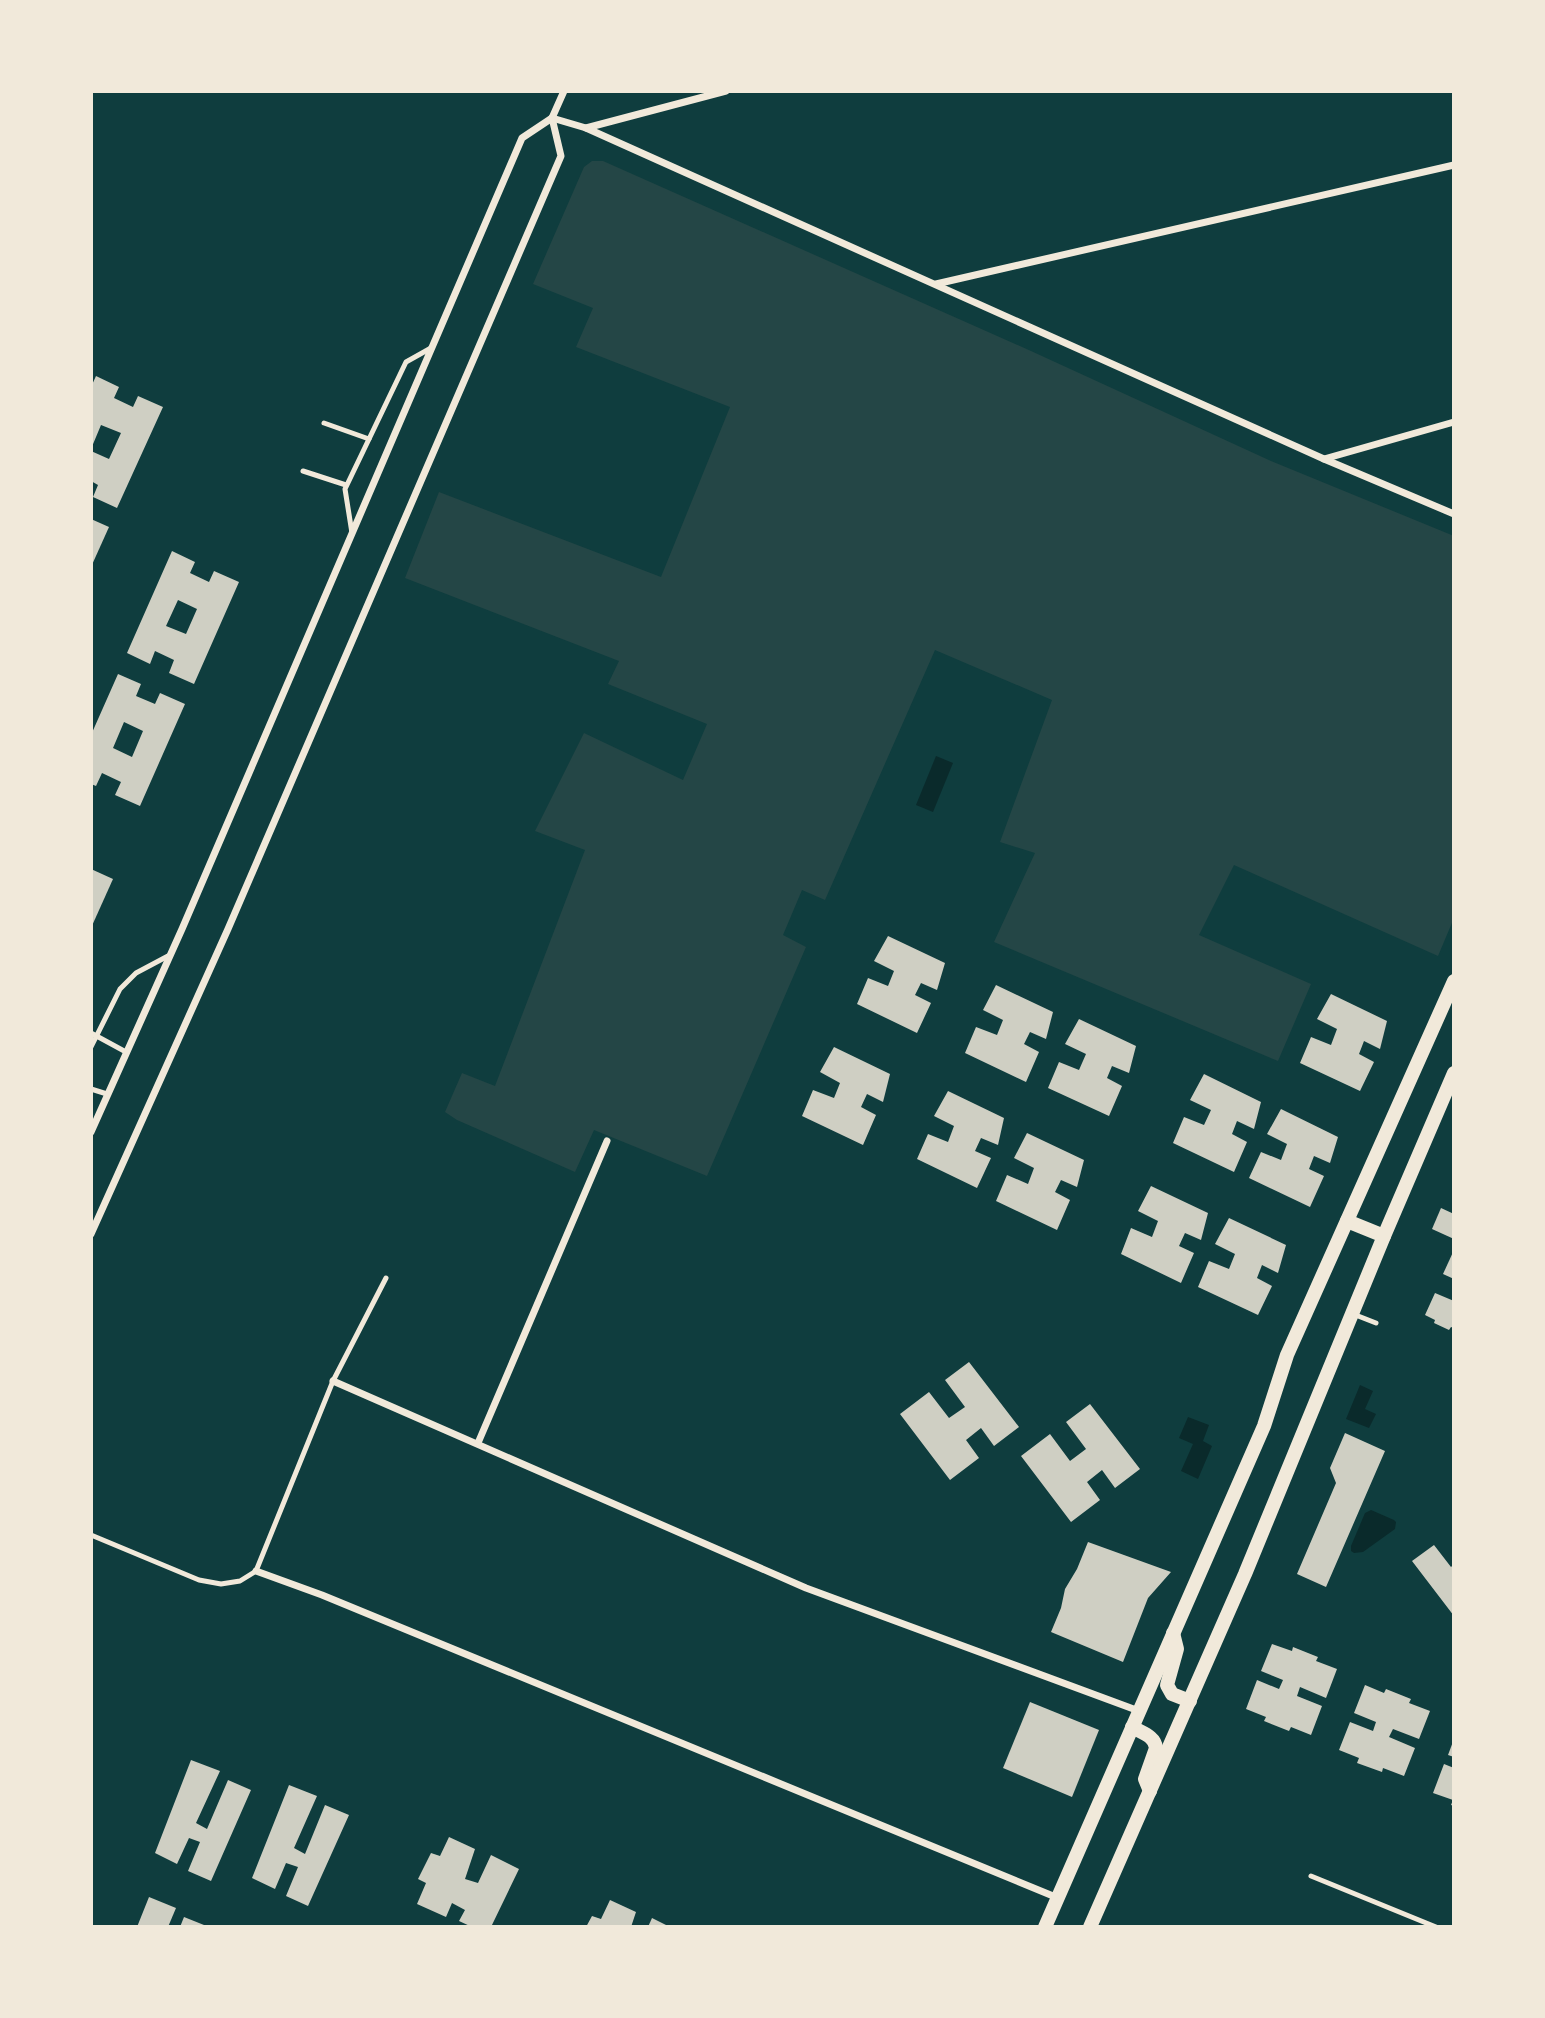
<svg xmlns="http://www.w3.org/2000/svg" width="1545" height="2018" font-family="'Open Sans',sans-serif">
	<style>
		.green { fill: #244646 }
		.water { fill: #0a2a2b }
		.building { fill: #cfcfc3; fill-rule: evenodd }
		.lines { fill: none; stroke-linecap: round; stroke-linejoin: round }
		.service { stroke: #f1e9da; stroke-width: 5 }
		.minor { stroke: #f1e9da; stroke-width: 7 }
		.secondary { stroke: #f1e9da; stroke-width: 14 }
	</style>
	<rect width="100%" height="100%" fill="#0f3d3e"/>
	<path class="green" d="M 592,161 L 603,161 L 1031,351 L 1271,461 L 1454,536 L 1454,918 L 1438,956 L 1234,865 L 1199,935 L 1311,984 L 1278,1061 L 994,942 L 1035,853 L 1000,842 L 1052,700 L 935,650 L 825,900 L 802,890 L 783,935 L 806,947 L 707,1176 L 594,1130 L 575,1172 L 457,1120 L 445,1112 L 462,1073 L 495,1086 L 585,850 L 535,831 L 584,733 L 683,780 L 707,724 L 608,684 L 619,661 L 405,578 L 439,492 L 661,577 L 730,407 L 576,347 L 593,308 L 533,284 L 584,167 Z"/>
	<g class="water">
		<path d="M 936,756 L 953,763 L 933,812 L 916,805 Z"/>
		<path d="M 1360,1385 L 1373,1391 L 1365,1409 L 1376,1414 L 1369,1428 L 1346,1419 Z"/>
		<path d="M 1188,1417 L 1209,1425 L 1203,1441 L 1212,1446 L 1198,1479 L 1181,1471 L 1193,1444 L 1179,1438 Z"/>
		<path d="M 1371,1510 L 1394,1520 L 1396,1522 L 1395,1529 L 1363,1552 L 1354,1553 L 1351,1551 L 1351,1546 L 1365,1513 Z"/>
	</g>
	<g class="building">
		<path d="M 96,376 L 119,387 L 114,398 L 133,407 L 138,396 L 163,407 L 117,508 L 93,497 L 98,485 L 91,481 L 91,451 L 109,459 L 121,433 L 101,425 L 91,449 L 91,387 Z"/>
		<path d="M 91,519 L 109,527 L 91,567 Z"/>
		<path d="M 172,551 L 195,562 L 190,573 L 209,582 L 214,571 L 239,582 L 194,684 L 169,673 L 174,660 L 155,651 L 150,664 L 127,653 ZM 178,600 L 197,609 L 186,634 L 166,626 Z"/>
		<path d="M 118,674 L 141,684 L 136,696 L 155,704 L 160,693 L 185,704 L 140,806 L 115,795 L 121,782 L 102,773 L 96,786 L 91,784 L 91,735 ZM 124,722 L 143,731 L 132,757 L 113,748 Z"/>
		<path d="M 91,869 L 113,879 L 91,928 Z"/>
		<path d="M 888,936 L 945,963 L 937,990 L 921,983 L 915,995 L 931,1003 L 917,1033 L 857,1004 L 868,978 L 888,986 L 894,971 L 874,961 Z"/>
		<path d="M 996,985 L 1053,1012 L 1046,1039 L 1030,1032 L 1024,1044 L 1039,1052 L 1026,1082 L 965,1053 L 976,1027 L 997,1035 L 1003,1020 L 983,1010 Z"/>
		<path d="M 1331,994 L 1387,1021 L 1380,1049 L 1364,1041 L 1359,1054 L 1374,1062 L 1360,1091 L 1300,1063 L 1311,1037 L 1331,1045 L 1337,1029 L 1317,1019 Z"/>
		<path d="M 1079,1019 L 1136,1046 L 1129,1073 L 1112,1066 L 1107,1078 L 1122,1086 L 1109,1116 L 1048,1088 L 1059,1062 L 1079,1070 L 1086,1054 L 1065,1044 Z"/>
		<path d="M 834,1047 L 890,1074 L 883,1102 L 867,1094 L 861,1107 L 876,1115 L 863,1145 L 802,1116 L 813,1090 L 834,1098 L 840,1083 L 820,1072 Z"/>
		<path d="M 1204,1074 L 1261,1102 L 1254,1129 L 1237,1121 L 1232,1134 L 1247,1142 L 1234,1172 L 1173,1143 L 1184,1117 L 1204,1125 L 1211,1110 L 1190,1100 Z"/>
		<path d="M 948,1091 L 1004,1118 L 998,1145 L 981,1138 L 975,1151 L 991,1158 L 977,1188 L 917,1159 L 928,1134 L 948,1142 L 954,1126 L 934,1116 Z"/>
		<path d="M 1281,1109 L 1338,1137 L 1330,1163 L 1314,1156 L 1309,1169 L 1324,1176 L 1310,1207 L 1249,1178 L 1261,1152 L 1281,1160 L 1287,1144 L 1267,1134 Z"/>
		<path d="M 1027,1133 L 1084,1160 L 1077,1187 L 1061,1180 L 1055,1192 L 1070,1200 L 1057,1230 L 996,1201 L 1007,1175 L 1028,1184 L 1034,1168 L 1014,1158 Z"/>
		<path d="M 1151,1186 L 1208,1213 L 1201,1240 L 1185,1233 L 1179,1246 L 1194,1253 L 1181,1283 L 1121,1254 L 1131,1228 L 1152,1237 L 1158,1221 L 1138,1211 Z"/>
		<path d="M 1441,1208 L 1454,1214 L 1454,1239 L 1432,1229 Z"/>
		<path d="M 1229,1218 L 1286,1245 L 1278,1273 L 1262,1265 L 1257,1278 L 1272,1286 L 1258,1315 L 1198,1287 L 1209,1261 L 1229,1269 L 1235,1254 L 1215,1244 Z"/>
		<path d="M 1454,1250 L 1454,1279 L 1443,1274 Z"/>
		<path d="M 1435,1293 L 1454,1301 L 1454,1328 L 1451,1327 L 1449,1330 L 1434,1323 L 1435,1320 L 1425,1315 Z"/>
		<path d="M 969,1362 L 1019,1427 L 994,1446 L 981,1428 L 966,1440 L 979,1458 L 950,1480 L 900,1414 L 929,1392 L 949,1418 L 965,1407 L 945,1380 Z"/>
		<path d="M 1090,1404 L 1140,1469 L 1115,1488 L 1102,1470 L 1087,1482 L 1100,1500 L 1071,1522 L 1021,1456 L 1050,1434 L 1070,1461 L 1086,1449 L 1066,1422 Z"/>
		<path d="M 1345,1433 L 1385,1451 L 1326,1587 L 1297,1574 L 1336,1483 L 1330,1468 Z"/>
		<path d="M 1088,1542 L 1171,1572 L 1148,1598 L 1123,1662 L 1051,1632 L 1061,1608 L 1065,1589 L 1077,1569 Z"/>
		<path d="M 1434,1545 L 1451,1567 L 1454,1564 L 1454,1616 L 1412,1561 Z"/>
		<path d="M 1272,1644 L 1292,1651 L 1293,1647 L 1318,1657 L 1316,1661 L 1337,1669 L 1326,1698 L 1300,1687 L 1297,1696 L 1322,1706 L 1311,1735 L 1291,1727 L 1289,1731 L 1264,1721 L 1266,1717 L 1246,1709 L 1257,1680 L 1279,1689 L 1283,1680 L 1261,1671 Z"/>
		<path d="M 1365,1685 L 1384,1693 L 1386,1689 L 1411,1699 L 1409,1703 L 1430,1711 L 1419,1739 L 1393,1729 L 1389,1737 L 1415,1748 L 1404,1776 L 1383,1768 L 1382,1772 L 1357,1763 L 1359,1758 L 1339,1750 L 1350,1722 L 1373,1731 L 1376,1722 L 1354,1713 Z"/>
		<path d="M 1030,1702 L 1099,1730 L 1072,1797 L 1003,1768 Z"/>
		<path d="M 1454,1739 L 1454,1757 L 1448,1755 Z"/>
		<path d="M 191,1760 L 220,1771 L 196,1823 L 207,1829 L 228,1780 L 251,1790 L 211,1881 L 188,1871 L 200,1842 L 189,1838 L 177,1864 L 155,1853 Z"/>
		<path d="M 1444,1764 L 1454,1768 L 1454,1806 L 1451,1805 L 1453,1800 L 1433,1793 Z"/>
		<path d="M 289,1785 L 317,1796 L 294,1848 L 305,1854 L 325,1805 L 349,1815 L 308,1906 L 286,1896 L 298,1867 L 286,1863 L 275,1889 L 252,1878 Z"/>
		<path d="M 449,1837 L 475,1849 L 465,1879 L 478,1883 L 491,1855 L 519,1869 L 491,1927 L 472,1927 L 459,1921 L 465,1910 L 452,1903 L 446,1917 L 417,1904 L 426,1883 L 418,1879 L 431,1853 L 440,1856 Z"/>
		<path d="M 149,1897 L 176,1908 L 168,1927 L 137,1927 Z"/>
		<path d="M 610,1900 L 636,1912 L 631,1927 L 586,1927 L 592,1916 L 601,1919 Z"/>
		<path d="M 184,1917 L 209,1927 L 180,1927 Z"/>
		<path d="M 652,1918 L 670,1927 L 648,1927 Z"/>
	</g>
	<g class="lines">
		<g class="service">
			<path d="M 324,423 L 369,439"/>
			<path d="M 303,471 L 346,485"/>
			<path d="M 352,533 L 345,489 L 406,362 L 431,348"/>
			<path d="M 91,1033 L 126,1052"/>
			<path d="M 91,1047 L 120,989 L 136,973 L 168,956"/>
			<path d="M 91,1089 L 107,1094"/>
			<path d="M 1353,1314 L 1376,1323"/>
			<path d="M 91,1535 L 199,1580 L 221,1584 L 240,1581 L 256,1571 L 333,1381 L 386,1278"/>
			<path d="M 1311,1876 L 1436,1927"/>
		</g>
		<g class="minor">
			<path d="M 552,118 L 586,128 L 1324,459 L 1454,514"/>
			<path d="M 586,128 L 726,91"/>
			<path d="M 936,284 L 1454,165"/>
			<path d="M 1324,459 L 1454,422"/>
			<path d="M 91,1132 L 182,929 L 522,138 L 552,118 L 564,91"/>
			<path d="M 91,1234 L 228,929 L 561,156 L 552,118"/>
			<path d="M 333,1381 L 806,1588 L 1139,1711"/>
			<path d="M 478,1443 L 607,1141"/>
			<path d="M 256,1571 L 322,1595 L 1058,1898"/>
		</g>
		<g class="secondary">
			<path d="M 1347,1221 L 1384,1236"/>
			<path d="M 1173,1633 L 1177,1649 L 1167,1685 L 1172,1694 L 1190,1701"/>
			<path d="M 1132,1727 C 1142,1733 1155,1736 1156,1748 L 1145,1779 L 1150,1791"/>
			<path d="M 1045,1927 L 1264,1426 L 1287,1355 L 1454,981"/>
			<path d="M 1090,1927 L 1245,1574 L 1384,1236 L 1454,1073"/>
		</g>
	</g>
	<rect width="1545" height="2018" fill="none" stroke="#f1e9da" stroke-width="186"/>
</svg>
